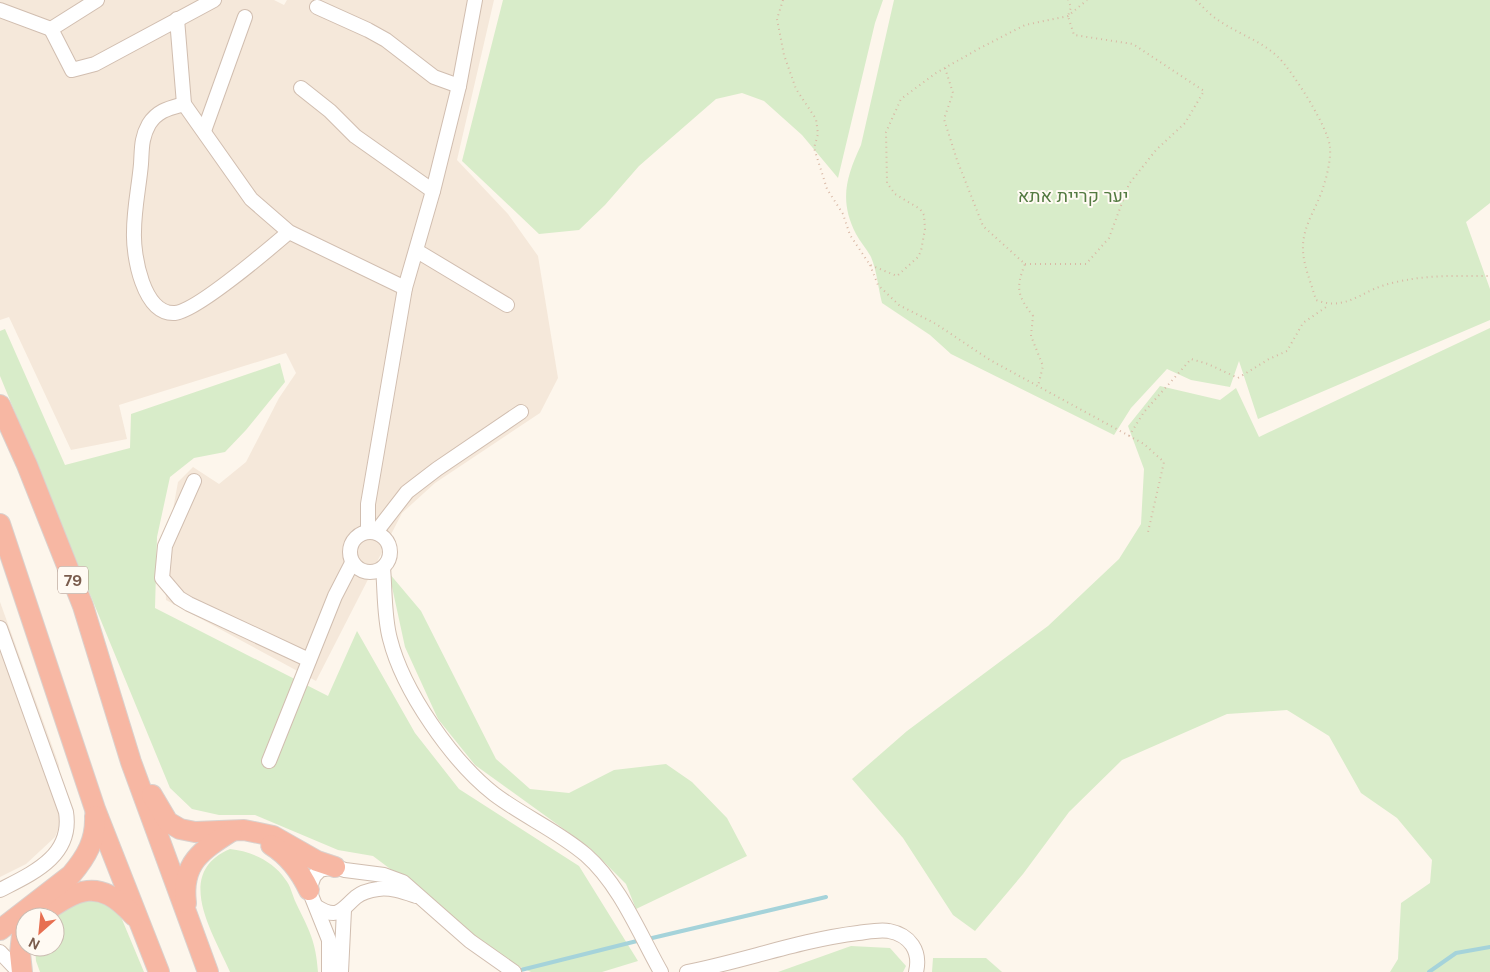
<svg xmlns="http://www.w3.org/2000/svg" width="1490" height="972" font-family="'DM Sans',Heebo,sans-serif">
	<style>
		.residential { fill: #f5e8da }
		.green { fill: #d8ecc9 }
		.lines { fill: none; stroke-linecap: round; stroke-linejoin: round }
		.stream { stroke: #a5d3da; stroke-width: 4 }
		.minor-casing { stroke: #d1beb0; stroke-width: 16 }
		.highway-casing { stroke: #dad1cd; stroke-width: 22 }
		.path { stroke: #d9b8a5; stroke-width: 2; stroke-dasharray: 1 4; stroke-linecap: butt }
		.minor { stroke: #fff; stroke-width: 14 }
		.highway { stroke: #f7b7a3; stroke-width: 20 }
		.labels { text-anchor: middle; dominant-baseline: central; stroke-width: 4; stroke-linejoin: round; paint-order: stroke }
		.shield { fill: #fffaf3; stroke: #a28b7f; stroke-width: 1 }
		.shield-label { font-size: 16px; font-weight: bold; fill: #7a5c4d }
		.park-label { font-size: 18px; fill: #537a41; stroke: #fffaf3 }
	</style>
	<rect width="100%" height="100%" fill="#fdf6ec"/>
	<g class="residential">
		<path d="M 0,0 L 274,0 L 284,5 L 287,0 L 494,0 L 457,160 L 508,214 L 538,256 L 558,378 L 540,413 L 435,483 L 402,513 L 316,681 L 166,600 L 164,559 L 178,482 L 193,467 L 219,484 L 246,462 L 279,398 L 296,373 L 286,353 L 119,405 L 127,439 L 71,450 L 9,317 L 0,320 Z"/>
		<path d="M 0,602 L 59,765 L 63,818 L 55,837 L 26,864 L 0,877 Z"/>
	</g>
	<g class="green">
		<path d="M 503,0 L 883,0 L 875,23 L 838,178 L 802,135 L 764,101 L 742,93 L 716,99 L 639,166 L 605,205 L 579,230 L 539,234 L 462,161 Z"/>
		<path d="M 894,0 L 1490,0 L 1490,203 L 1466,222 L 1490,289 L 1490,320 L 1258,419 L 1239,361 L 1230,387 L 1191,380 L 1167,369 L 1131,408 L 1114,435 L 951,354 L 930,335 L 882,303 C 878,288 877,271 871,257 C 867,249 860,242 856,234 C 839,201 846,177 861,145 Z"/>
		<path d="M 1490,328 L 1490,972 L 1390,972 L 1398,959 L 1401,903 L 1430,883 L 1432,860 L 1397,818 L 1361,793 L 1329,736 L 1287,710 L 1227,714 L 1122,760 L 1069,812 L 1023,874 L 975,931 L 953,915 L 903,838 L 852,779 L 907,731 L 1048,626 L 1119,559 L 1141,524 L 1144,469 L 1128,426 L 1160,386 L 1220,400 L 1236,388 L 1259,437 Z"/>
		<path d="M 5,329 L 65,465 L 130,448 L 131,414 L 280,363 L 285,382 L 246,430 L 225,452 L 194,458 L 170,477 L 157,537 L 155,608 L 328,696 L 357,631 L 415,733 L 459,789 L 579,866 L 638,961 L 602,972 L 531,972 L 482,949 L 409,883 L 373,856 L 338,850 L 255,815 L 219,815 L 192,809 L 170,788 L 0,376 L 0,331 Z"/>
		<path d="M 389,573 L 421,611 L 496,759 L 530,789 L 569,793 L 614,770 L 666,764 L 692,782 L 727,818 L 747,856 L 636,909 L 626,884 L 590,848 L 475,765 L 438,719 L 405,647 Z"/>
		<path d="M 230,849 C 250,851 273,861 285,879 C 291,886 292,895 296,903 C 309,930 316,941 318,972 L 230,972 C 213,933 173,873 230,849 Z"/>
		<path d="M 101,898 L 121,917 L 144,972 L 40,972 L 36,961 L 35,947 L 55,947 L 55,917 L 53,917 L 76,901 Z"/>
		<path d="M 851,946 L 890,948 L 906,966 L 903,972 L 778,972 Z"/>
		<path d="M 933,958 L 986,958 L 1002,972 L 932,972 Z"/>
	</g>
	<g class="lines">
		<g class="stream">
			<path d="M 648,939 L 826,897"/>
			<path d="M 517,971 L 641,940"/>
			<path d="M 1429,972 L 1456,953 L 1490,947"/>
		</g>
		<g class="minor-casing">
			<g id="minor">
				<path d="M 97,0 L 51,29 L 72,70 L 95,64 L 214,0"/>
				<path d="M 317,7 L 368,30 L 386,40 L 434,77 L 459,86"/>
				<path d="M 0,10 L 51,29"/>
				<path d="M 177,19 L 184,104"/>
				<path d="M 301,88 L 330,111 L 355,136 L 433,191"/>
				<path d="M 204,131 L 245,17"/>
				<path d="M 289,232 C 269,249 197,311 175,313 C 143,315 133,255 134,232 C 134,208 139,187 141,164 C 142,149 141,138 149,124 C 158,110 170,108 184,104 L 251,199 L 289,232 L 405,288"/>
				<path d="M 417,251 L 507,305"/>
				<path d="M 194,481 L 165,546 L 162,578 L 179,598 L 189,604 L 309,660"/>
				<path d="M 368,531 L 368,504 L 405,288 L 433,191 L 459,86 L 475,0"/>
				<circle cx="370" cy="552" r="20"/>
				<path d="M 376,532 L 407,492 L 437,469 L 521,412"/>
				<path d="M 383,568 C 385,590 384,617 390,639 C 403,691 452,761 494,794 C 523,816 558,831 586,855 C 620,885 639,933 661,972"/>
				<path d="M 0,628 L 66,812 C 73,856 33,873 0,890"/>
				<path d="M 269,761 L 335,596 L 352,563"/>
				<path d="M 317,907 C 338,920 341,910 356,897 C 361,893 371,890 378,889 C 390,887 404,892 416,896"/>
				<path d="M 0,952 L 19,972"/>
				<path d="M 329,972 L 329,940 L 309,890 L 314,876 L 320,870 L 335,867 L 345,870 L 384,875 L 403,882 L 470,941 L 514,972"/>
				<path d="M 341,972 L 344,910"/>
				<path d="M 687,972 C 744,961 800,940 858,933 C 867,932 880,929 889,931 C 910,935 921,951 916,972"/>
			</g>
		</g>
		<g class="highway-casing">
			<g id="highway">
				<path d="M 0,405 L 27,465 L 83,606 L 131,762 L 208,972"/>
				<path d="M 0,524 L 95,809 L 159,972"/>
				<path d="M 152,795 L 168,822 L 180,829 L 195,832 L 244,830 L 273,836 L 317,861 L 335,867"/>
				<path d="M 271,845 C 289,856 300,871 309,890"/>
				<path d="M 186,903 C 181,863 202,850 232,831"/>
				<path d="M 37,917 C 77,890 97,875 134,916"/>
				<path d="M 0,930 L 71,875 C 87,856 96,840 95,816"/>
				<path d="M 22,972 L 20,953 L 23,926"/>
			</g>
		</g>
		<g class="path">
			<path d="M 783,0 L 777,19 L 784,55 L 796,89 L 816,119 L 818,134 L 814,148 L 827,189 L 843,214 L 850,235 L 870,265 L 897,276 L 918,257 L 921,251 L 925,229 L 924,215 L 920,209 L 895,194 L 887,183 L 886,132 L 901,99 L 936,73 L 980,48 L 1025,25 L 1068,16 L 1087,0"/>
			<path d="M 1196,0 C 1203,7 1210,15 1218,20 C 1238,34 1262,41 1279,58 C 1293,72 1328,127 1330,147 C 1331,159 1327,176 1323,188 C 1317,207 1304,224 1303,245 C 1302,263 1311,282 1316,300 C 1339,309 1353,299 1374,289 C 1385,284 1400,281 1412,279 C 1438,275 1464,276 1490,276"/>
			<path d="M 945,68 L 953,93 L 944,119 L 957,160 L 983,226 L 1025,264 C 1015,289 1018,296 1033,316 L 1031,336 L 1043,366 L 1038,386"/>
			<path d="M 1025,264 L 1086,264 L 1109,238 L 1129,184 L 1156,150 L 1185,123 L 1204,91 L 1133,44 L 1074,35 L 1068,16 L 1071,7 L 1068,0"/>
			<path d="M 870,265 L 878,285 L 899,305 L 936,324 L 990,360 L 1144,444 L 1164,462 L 1148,532"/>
			<path d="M 1129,436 L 1144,412 L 1191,359 L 1208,364 L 1238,378 L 1269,359 L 1287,351 L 1303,323 L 1329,305"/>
		</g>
		<use href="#minor" class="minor"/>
		<use href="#highway" class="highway"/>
	</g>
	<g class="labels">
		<rect class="shield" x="58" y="566.5" width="30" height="27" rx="4"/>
		<g class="shield-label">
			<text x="73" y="580">79</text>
		</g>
		<g class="park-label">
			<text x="1073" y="196">יער קריית אתא</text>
		</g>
	</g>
	<g transform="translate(40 932) rotate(207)"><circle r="24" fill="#fffaf3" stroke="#cabbb1"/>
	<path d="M0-4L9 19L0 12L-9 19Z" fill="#e76f51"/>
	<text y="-8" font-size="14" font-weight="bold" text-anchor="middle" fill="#7a5c4d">N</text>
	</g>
</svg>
